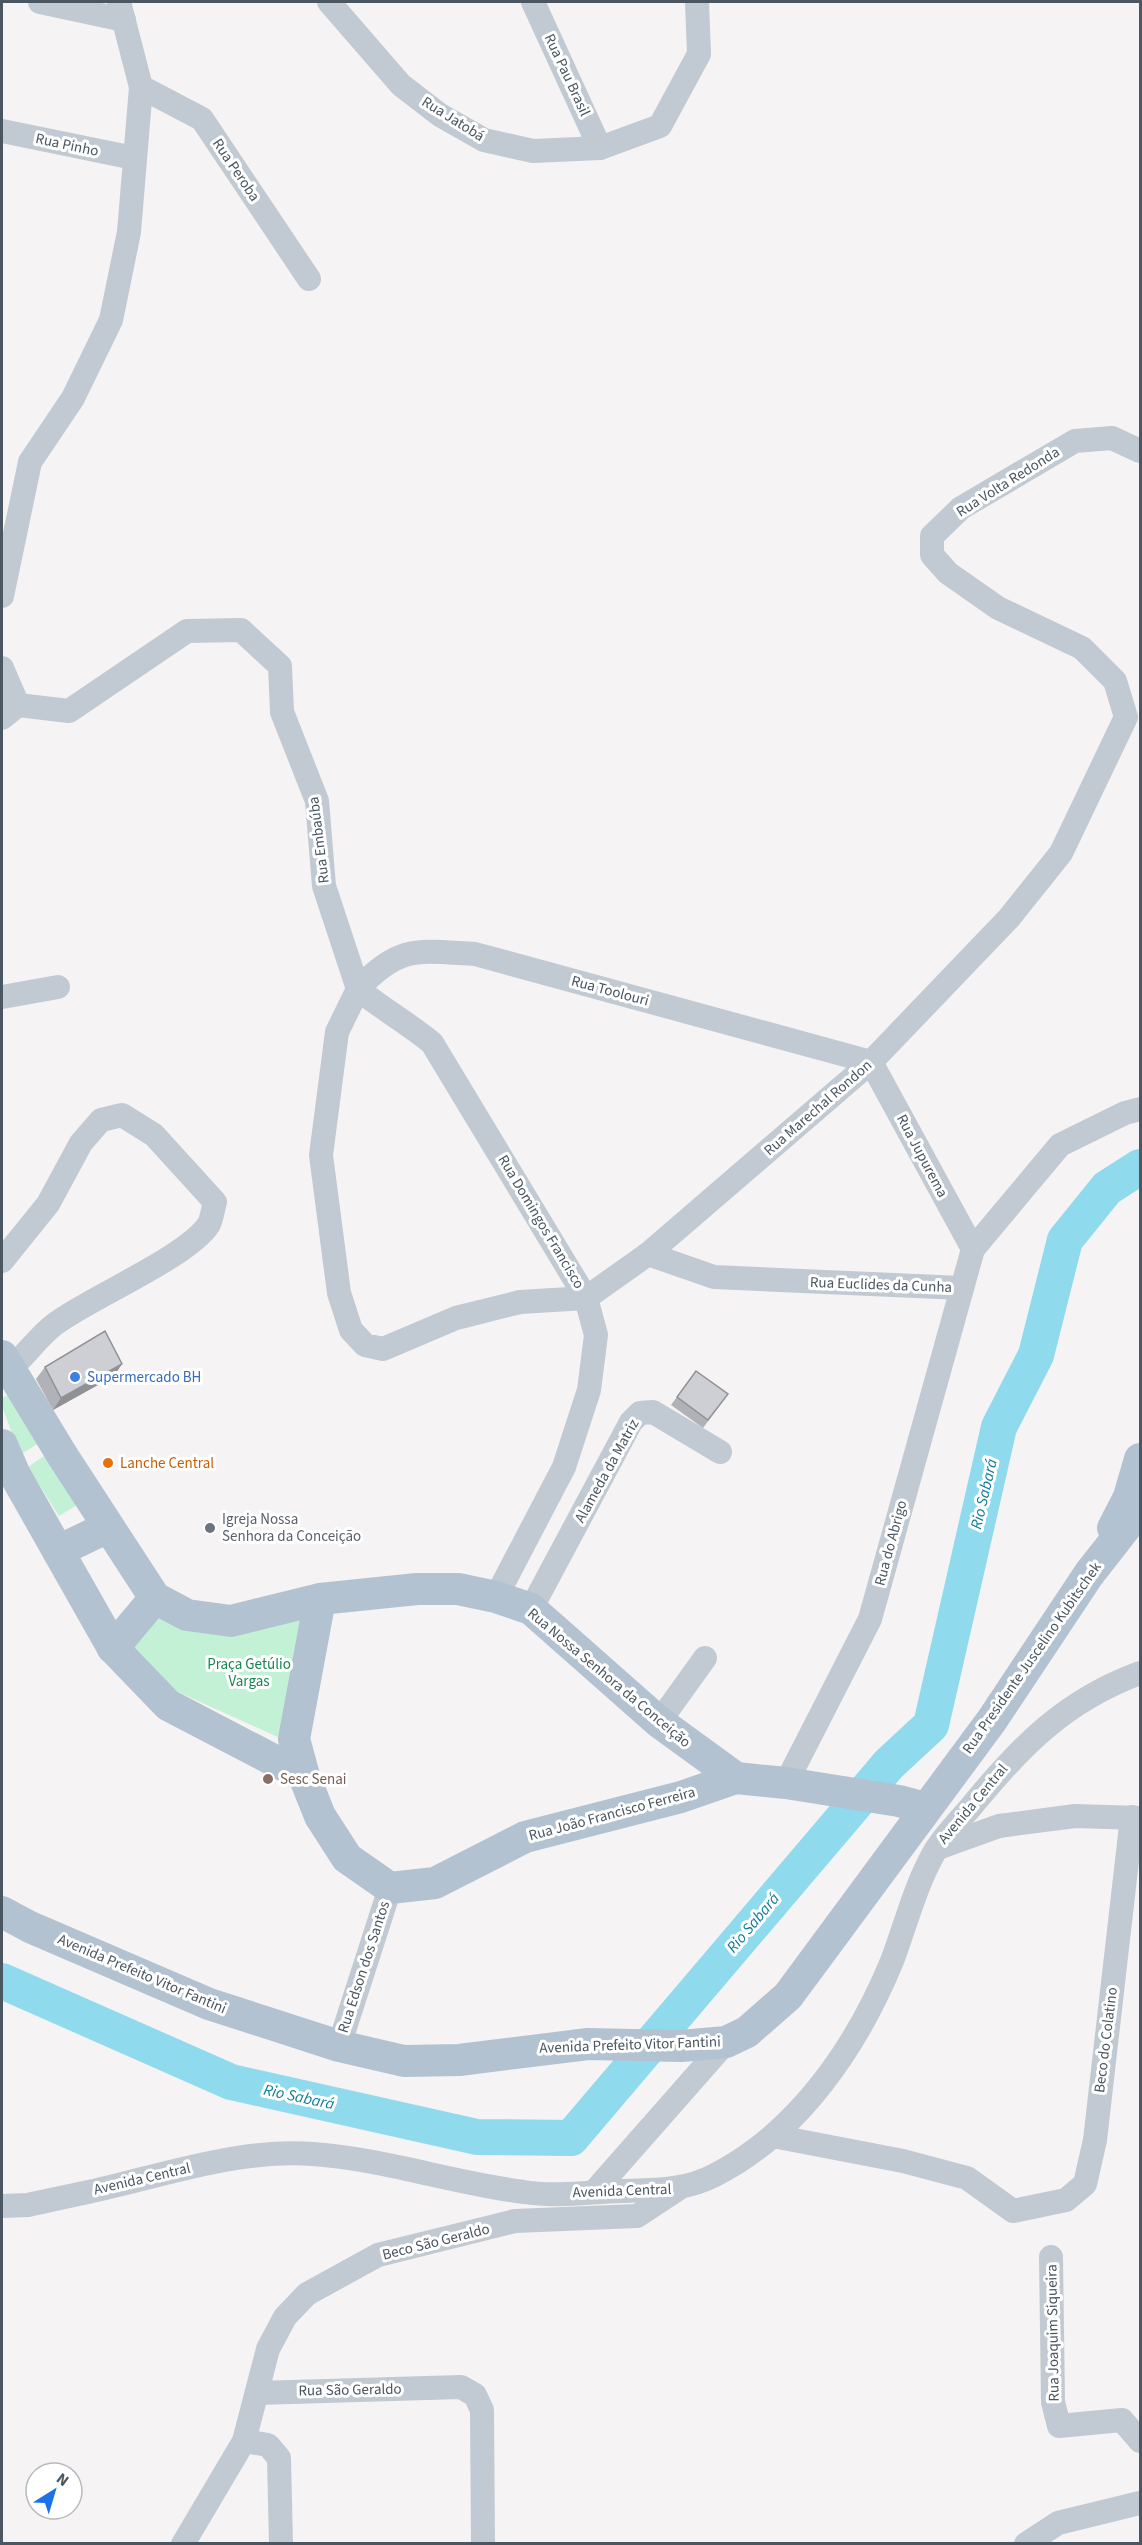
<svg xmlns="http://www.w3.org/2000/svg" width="1142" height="2545" font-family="'Source Sans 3',sans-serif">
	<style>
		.green { fill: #c3f1d5 }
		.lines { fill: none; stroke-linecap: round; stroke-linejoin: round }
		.river { stroke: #90daee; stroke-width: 36 }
		.minor { stroke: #c1cad2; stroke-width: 24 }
		.major { stroke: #b3c2d1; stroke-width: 32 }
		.wall { fill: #b0b2b7 }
		.shaded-wall { fill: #909195 }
		.building { fill: #cdcfd5; stroke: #909195; stroke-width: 1.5 }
		.shop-dot { fill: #3f7fe0; stroke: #fff; stroke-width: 2 }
		.food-dot { fill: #e8710a; stroke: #fff; stroke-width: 2 }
		.worship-dot { fill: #6b7280; stroke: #fff; stroke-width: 2 }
		.education-dot { fill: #8d6e63; stroke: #fff; stroke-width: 2 }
		.labels { text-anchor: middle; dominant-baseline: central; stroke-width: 6; stroke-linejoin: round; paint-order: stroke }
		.street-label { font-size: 15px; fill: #4a5661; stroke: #fff }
		.shop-label { font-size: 15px; fill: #366cbe; stroke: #fff; text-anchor: start }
		.food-label { font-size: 15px; fill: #c56008; stroke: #fff; text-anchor: start }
		.worship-label { font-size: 15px; fill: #5b616d; stroke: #fff; text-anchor: start }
		.park-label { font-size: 15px; fill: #17864f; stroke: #fff }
		.education-label { font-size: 15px; fill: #785e54; stroke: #fff; text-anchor: start }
		.water-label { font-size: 16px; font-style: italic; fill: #0c7c9b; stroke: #fff }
	</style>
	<rect width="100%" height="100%" fill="#f5f3f3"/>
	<g class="green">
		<path d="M 8,1395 L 37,1444 L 20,1455 L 2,1406 L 2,1398 Z"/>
		<path d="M 44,1456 L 77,1505 L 59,1516 L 28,1467 Z"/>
		<path d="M 156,1604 L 307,1618 L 282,1739 L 176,1691 L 129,1650 Z"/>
	</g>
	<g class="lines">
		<path class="river" d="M 2,1981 L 231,2082 L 477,2137 L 571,2138 L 889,1764 L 931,1725 L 999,1427 L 1036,1355 L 1065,1240 L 1107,1188 L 1140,1167"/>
		<g class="minor">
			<path d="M 40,2 L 124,20"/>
			<path d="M 329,2 L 401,85 L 440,115 L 484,140 L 533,151 L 600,148 L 660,126 L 699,54 L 697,2"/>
			<path d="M 533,2 L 600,148"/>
			<path d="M 141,87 L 202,119 L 309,279"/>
			<path d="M 2,131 L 134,158"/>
			<path d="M 2,596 L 30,462 L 73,398 L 111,320 L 129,232 L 141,87 L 119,2"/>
			<path d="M 2,668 L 18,705 L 2,718"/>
			<path d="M 2,692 L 18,705 L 69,711 L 187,631 L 241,630 L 280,666 L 282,712 L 317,801 L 324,886 L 358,989 L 337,1032 L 321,1155 L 339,1293 L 351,1330 L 365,1345 L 383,1349 L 456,1318 L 520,1302 L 586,1298 L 648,1254 L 871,1062 L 1009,918 L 1061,853 L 1126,717 L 1115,681 L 1082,648 L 998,608 L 948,573 L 932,555 L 932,536 L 961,508 L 1075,441 L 1112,438 L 1140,451"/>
			<path d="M 2,997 L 58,987"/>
			<path d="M 648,1254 L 714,1277 L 961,1288"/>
			<path d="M 2,1261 L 48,1204 L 81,1143 L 101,1120 L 122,1115 L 154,1135 L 215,1202 C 213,1208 212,1218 209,1224 C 188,1257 91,1297 55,1324 C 35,1339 22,1362 2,1375"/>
			<path d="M 496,1597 L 564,1467 L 589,1390 L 596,1335 L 586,1298 L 432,1043 C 408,1023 382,1009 358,989 C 400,944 419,951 475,954 L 871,1062 L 973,1249"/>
			<path d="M 531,1609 L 631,1422 L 640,1413 L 653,1412 L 720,1452"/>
			<path d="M 659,1722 L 705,1658"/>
			<path d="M 786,1783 L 870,1619 L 973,1249 L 1060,1145 L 1125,1113 L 1140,1109"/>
			<path d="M 938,1848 L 999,1826 L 1075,1816 L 1140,1818"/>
			<path d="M 339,2046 L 390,1888"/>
			<path d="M 773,2136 L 903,2161 L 967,2178 L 1013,2211 L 1066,2200 L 1085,2184 L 1095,2140 L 1132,1817"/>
			<path d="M 594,2192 L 726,2042"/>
			<path d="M 2,2206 L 28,2205 C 59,2198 91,2192 122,2184 C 183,2169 250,2149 313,2154 C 384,2159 453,2183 524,2192 C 555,2197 589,2192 621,2191 C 654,2190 685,2191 715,2175 C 799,2132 857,2046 892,1961 C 906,1924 915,1886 935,1851 C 944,1836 958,1822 970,1808 C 1020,1747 1064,1701 1140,1673"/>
			<path d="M 1051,2257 L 1053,2402 L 1059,2426 L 1122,2420 L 1140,2441"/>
			<path d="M 257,2393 L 461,2387 L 475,2395 L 482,2410 L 483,2544"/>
			<path d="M 244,2441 L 268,2445 L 279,2458 L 281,2544"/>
			<path d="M 183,2544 L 244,2441 L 268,2349 L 285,2317 L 307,2294 L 378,2255 L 515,2221 L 637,2216 L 678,2189"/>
			<path d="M 1026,2544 L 1058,2523 L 1140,2503"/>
		</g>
		<g class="major">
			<path d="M 2,1356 L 62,1455 L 155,1598 L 187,1615 L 231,1621 L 320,1599 L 417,1589 L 458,1589 L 496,1597 L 531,1609 L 659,1722 L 736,1778 L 786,1783 L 899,1801 L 925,1808"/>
			<path d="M 2,1445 L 15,1475 L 113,1648 L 168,1705 L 304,1776"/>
			<path d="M 1113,1528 L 1129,1497 L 1140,1459"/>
			<path d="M 58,1551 L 108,1527"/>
			<path d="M 320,1599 L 294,1739 L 304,1776 L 320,1816 L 347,1858 L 390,1888 L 435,1883 L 525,1837 L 681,1797 L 736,1778"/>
			<path d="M 113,1648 L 155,1598"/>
			<path d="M 2,1912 L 30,1927 L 209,2004 L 339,2046 L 404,2061 L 459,2060 L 588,2044 L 681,2046 L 726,2042 L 747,2032 L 788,1996 L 992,1720 L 1089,1574 L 1140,1509"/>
		</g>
	</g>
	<g class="wall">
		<path d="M 45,1367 L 114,1376 L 53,1410 L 36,1379 Z"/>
		<path d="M 696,1371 L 728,1394 L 703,1428 L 671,1405 Z"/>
	</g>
	<path class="shaded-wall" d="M 122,1364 L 114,1376 L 53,1410 L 61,1398 Z"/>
	<g class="building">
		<path d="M 105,1331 L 122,1364 L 61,1398 L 45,1367 Z"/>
		<path d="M 696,1371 L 728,1394 L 708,1420 L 677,1397 Z"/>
	</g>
	<circle class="shop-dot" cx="75" cy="1377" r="6"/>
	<circle class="food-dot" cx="108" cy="1463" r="6"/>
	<circle class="worship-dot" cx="210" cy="1528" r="6"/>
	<circle class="education-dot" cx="268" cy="1779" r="6"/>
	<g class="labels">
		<g class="street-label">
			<text transform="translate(567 75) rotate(65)">Rua Pau Brasil</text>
			<text transform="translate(453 119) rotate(32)">Rua Jatobá</text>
			<text transform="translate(67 145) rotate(12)">Rua Pinho</text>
			<text transform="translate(236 170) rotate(56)">Rua Peroba</text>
			<text transform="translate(1008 482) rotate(-32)">Rua Volta Redonda</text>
			<text transform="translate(319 840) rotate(-97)">Rua Embaúba</text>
			<text transform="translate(610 991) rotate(15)">Rua Toolouri</text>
			<text transform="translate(818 1108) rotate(-41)">Rua Marechal Rondon</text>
			<text transform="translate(922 1156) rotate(62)">Rua Jupurema</text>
			<text transform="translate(541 1222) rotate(59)">Rua Domingos Francisco</text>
			<text transform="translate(881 1285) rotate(2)">Rua Euclides da Cunha</text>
			<text transform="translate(607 1471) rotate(-61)">Alameda da Matriz</text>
			<text transform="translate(891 1543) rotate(-75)">Rua do Abrigo</text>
			<text transform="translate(1032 1658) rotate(-55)">Rua Presidente Juscelino Kubitschek</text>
			<text transform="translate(609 1678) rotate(40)">Rua Nossa Senhora da Conceição</text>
			<text transform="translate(973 1804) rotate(-50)">Avenida Central</text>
			<text transform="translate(612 1814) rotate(-15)">Rua João Francisco Ferreira</text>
			<text transform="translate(364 1967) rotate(-72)">Rua Edson dos Santos</text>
			<text transform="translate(142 1974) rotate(23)">Avenida Prefeito Vitor Fantini</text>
			<text transform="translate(1106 2040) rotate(-83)">Beco do Colatino</text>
			<text transform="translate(630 2045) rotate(-2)">Avenida Prefeito Vitor Fantini</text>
			<text transform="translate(142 2179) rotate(-13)">Avenida Central</text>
			<text transform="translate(622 2191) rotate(-2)">Avenida Central</text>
			<text transform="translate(436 2242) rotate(-14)">Beco São Geraldo</text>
			<text transform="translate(1053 2333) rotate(-91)">Rua Joaquim Siqueira</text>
			<text transform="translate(350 2390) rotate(-1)">Rua São Geraldo</text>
		</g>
		<g class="shop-label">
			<text x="87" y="1377">Supermercado BH</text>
		</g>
		<g class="food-label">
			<text x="120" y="1463">Lanche Central</text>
		</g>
		<g class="worship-label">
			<text x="222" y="1519">Igreja Nossa<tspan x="222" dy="17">Senhora da Conceição</tspan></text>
		</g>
		<g class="park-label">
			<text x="249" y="1664">Praça Getúlio<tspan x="249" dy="17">Vargas</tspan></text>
		</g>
		<g class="education-label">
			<text x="280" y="1779">Sesc Senai</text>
		</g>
		<g class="water-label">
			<text transform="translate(984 1494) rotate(-77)">Rio Sabará</text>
			<text transform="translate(753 1923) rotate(-50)">Rio Sabará</text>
			<text transform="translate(299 2097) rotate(12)">Rio Sabará</text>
		</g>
	</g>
	<rect width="1142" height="2545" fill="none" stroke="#4a5661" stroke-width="6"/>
	<g transform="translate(54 2491) rotate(37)"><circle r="28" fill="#ffffff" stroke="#b7bbc0" stroke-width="1.5"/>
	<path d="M0-4.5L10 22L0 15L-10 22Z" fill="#1a73e8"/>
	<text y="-9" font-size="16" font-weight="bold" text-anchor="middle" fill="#4a5661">N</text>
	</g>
</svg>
